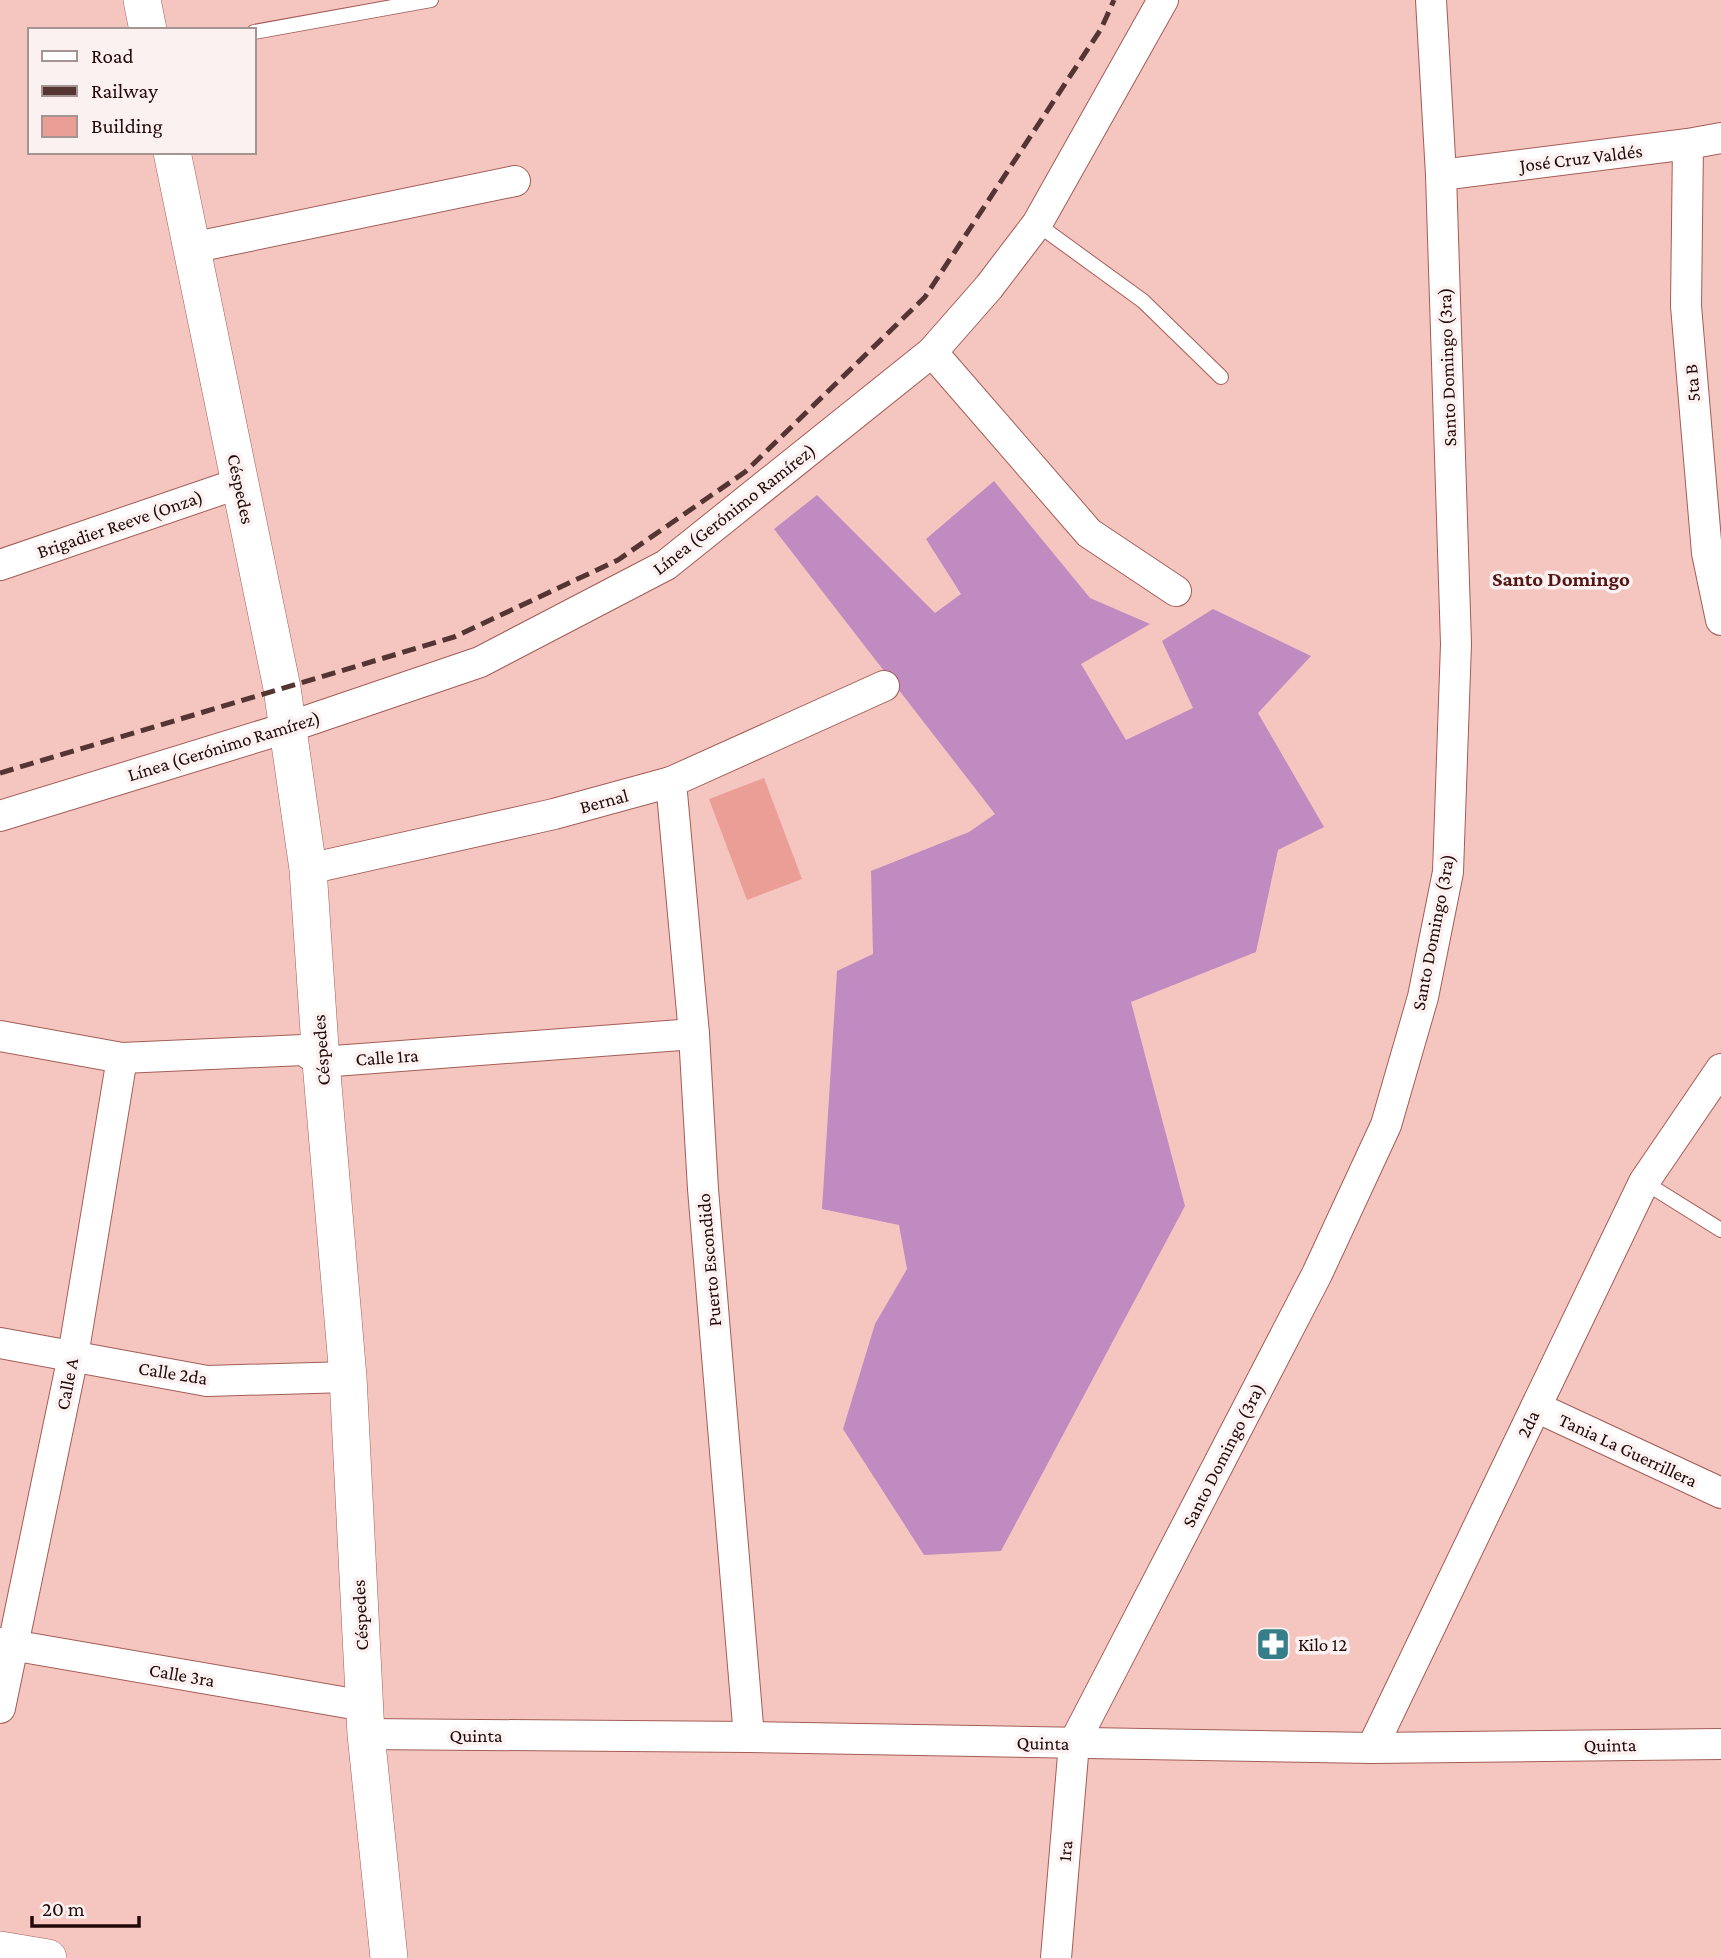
<svg xmlns="http://www.w3.org/2000/svg" width="1721" height="1958" font-family="'Crimson Pro',serif">
	<style>
		.forest { fill: #bf8bc0 }
		.building { fill: #ea9e96 }
		.lines { fill: none; stroke-linecap: round; stroke-linejoin: round }
		.service-casing { stroke: #a35d56; stroke-width: 16 }
		.minor-casing { stroke: #a35d56; stroke-width: 32 }
		.tertiary-casing { stroke: #a35d56; stroke-width: 38 }
		.service { stroke: #fff; stroke-width: 14 }
		.minor { stroke: #fff; stroke-width: 30 }
		.tertiary { stroke: #fff; stroke-width: 37 }
		.rail { stroke: #543532; stroke-width: 5; stroke-dasharray: 14 7; stroke-linecap: butt }
		.labels { text-anchor: middle; dominant-baseline: central; stroke-width: 7; stroke-linejoin: round; paint-order: stroke }
		.street-label { font-size: 19px; fill: #220806; stroke: #faf1f0 }
		.poi-label { font-size: 19px; fill: #220806; stroke: #faf1f0; text-anchor: start }
		.neighbourhood-label { font-size: 21px; font-weight: bold; fill: #541614; stroke: #faf1f0 }
	</style>
	<rect width="100%" height="100%" fill="#f5c6c0"/>
	<path class="forest" d="M 994,481 L 1090,598 L 1150,624 L 1081,664 L 1126,740 L 1193,708 L 1162,641 L 1213,609 L 1311,656 L 1258,713 L 1324,827 L 1278,850 L 1256,952 L 1131,1002 L 1185,1206 L 1001,1551 L 924,1555 L 843,1429 L 875,1324 L 907,1269 L 899,1225 L 822,1209 L 837,971 L 873,954 L 871,871 L 969,832 L 995,814 L 774,529 L 817,495 L 935,613 L 961,594 L 926,539 Z"/>
	<path class="building" d="M 764,778 L 802,879 L 747,900 L 709,799 Z"/>
	<g class="lines">
		<g class="service-casing">
			<g id="service">
				<path d="M 254,32 L 431,0"/>
				<path d="M 1037,224 L 1143,301 L 1221,377"/>
				<path d="M 1644,1182 L 1721,1230"/>
			</g>
		</g>
		<g class="minor-casing">
			<g id="minor">
				<path d="M 1688,144 L 1686,306 L 1707,553 L 1721,620"/>
				<path d="M 1441,175 L 1688,144 L 1721,138"/>
				<path d="M 191,248 L 515,181"/>
				<path d="M 932,352 L 1089,533 L 1176,591"/>
				<path d="M 0,565 L 240,483"/>
				<path d="M 671,782 L 694,1034 L 703,1189 L 749,1737"/>
				<path d="M 0,816 L 286,728 L 480,662 L 666,565 L 932,352 L 989,287 L 1037,224 L 1163,0"/>
				<path d="M 308,869 L 554,814 L 671,782 L 884,686"/>
				<path d="M 0,1036 L 122,1058 L 303,1050 L 321,1062 L 694,1034"/>
				<path d="M 0,1343 L 207,1381 L 348,1377"/>
				<path d="M 1536,1407 L 1721,1493"/>
				<path d="M 0,1643 L 365,1706"/>
				<path d="M 0,1708 L 73,1356 L 122,1058"/>
				<path d="M 366,1734 L 749,1737 L 1372,1748 L 1721,1744"/>
				<path d="M 1372,1748 L 1644,1182 L 1721,1069"/>
				<path d="M 1056,1958 L 1074,1743 L 1317,1274 L 1386,1125 L 1423,997 L 1448,872 L 1456,644 L 1441,175 L 1431,0"/>
			</g>
		</g>
		<g class="tertiary-casing">
			<g id="tertiary">
				<path d="M 142,0 L 148,30"/>
				<path d="M 172,152 L 282,688 L 308,869 L 321,1062 L 348,1377 L 366,1734 L 389,1958"/>
				<path d="M 0,1950 L 48,1958"/>
			</g>
		</g>
		<use href="#service" class="service"/>
		<use href="#minor" class="minor"/>
		<use href="#tertiary" class="tertiary"/>
		<path class="rail" d="M 0,773 L 454,637 L 618,560 L 745,472 L 925,297 L 1101,29 L 1114,0"/>
	</g>
	<defs>
		<g id="pharmacy-square" transform="scale(1.75)"><rect x="-9" y="-9" width="18" height="18" rx="4" fill="#377f88" stroke="#faf1f0"/><path d="M-2-6h4v4h4v4h-4v4h-4v-4h-4v-4h4Z" fill="#fff"/></g>
	</defs>
	<g fill-rule="evenodd">
		<use href="#pharmacy-square" x="1273" y="1644"/>
	</g>
	<g class="labels">
		<g class="street-label">
			<text transform="translate(1581 158) rotate(-7)">José Cruz Valdés</text>
			<text transform="translate(1447 367) rotate(-92)">Santo Domingo (3ra)</text>
			<text transform="translate(1692 383) rotate(-95)">5ta B</text>
			<text transform="translate(241 489) rotate(78)">Céspedes</text>
			<text transform="translate(734 509) rotate(-38)">Línea (Gerónimo Ramírez)</text>
			<text transform="translate(120 524) rotate(-19)">Brigadier Reeve (Onza)</text>
			<text transform="translate(224 746) rotate(-17)">Línea (Gerónimo Ramírez)</text>
			<text transform="translate(604 801) rotate(-15)">Bernal</text>
			<text transform="translate(1433 932) rotate(-79)">Santo Domingo (3ra)</text>
			<text transform="translate(321 1050) rotate(-94)">Céspedes</text>
			<text transform="translate(387 1057) rotate(-4)">Calle 1ra</text>
			<text transform="translate(709 1260) rotate(-95)">Puerto Escondido</text>
			<text transform="translate(173 1373) rotate(9)">Calle 2da</text>
			<text transform="translate(67 1384) rotate(-79)">Calle A</text>
			<text transform="translate(1528 1424) rotate(-64)">2da</text>
			<text transform="translate(1628 1450) rotate(25)">Tania La Guerrillera</text>
			<text transform="translate(1223 1455) rotate(-63)">Santo Domingo (3ra)</text>
			<text transform="translate(360 1615) rotate(-93)">Céspedes</text>
			<text transform="translate(182 1675) rotate(10)">Calle 3ra</text>
			<text x="476" y="1735">Quinta</text>
			<text transform="translate(1043 1743) rotate(1)">Quinta</text>
			<text transform="translate(1610 1745) rotate(-1)">Quinta</text>
			<text transform="translate(1065 1851) rotate(-85)">1ra</text>
		</g>
		<g class="poi-label">
			<text x="1298" y="1644">Kilo 12</text>
		</g>
		<g class="neighbourhood-label">
			<text x="1561" y="579">Santo Domingo</text>
		</g>
	</g>
	<rect x="28" y="28" width="228" height="126" fill="#faf1f0" stroke="#a49492" stroke-width="2"/>
	<rect x="42" y="51" width="35" height="10" fill="#ffffff" stroke="#a49492" stroke-width="2"/>
	<text x="91" y="63" font-size="21" fill="#220806">Road</text>
	<rect x="42" y="86" width="35" height="10" fill="#543532" stroke="#a49492" stroke-width="2"/>
	<text x="91" y="98" font-size="21" fill="#220806">Railway</text>
	<rect x="42" y="116" width="35" height="21" fill="#ea9e96" stroke="#a49492" stroke-width="2"/>
	<text x="91" y="133" font-size="21" fill="#220806">Building</text>
	<path d="M32 1916v10h107v-10" fill="none" stroke="#220806" stroke-width="3.5"/>
	<text x="42" y="1916" font-size="21" fill="#220806" stroke="#faf1f0" stroke-width="5" paint-order="stroke">20 m</text>
</svg>
